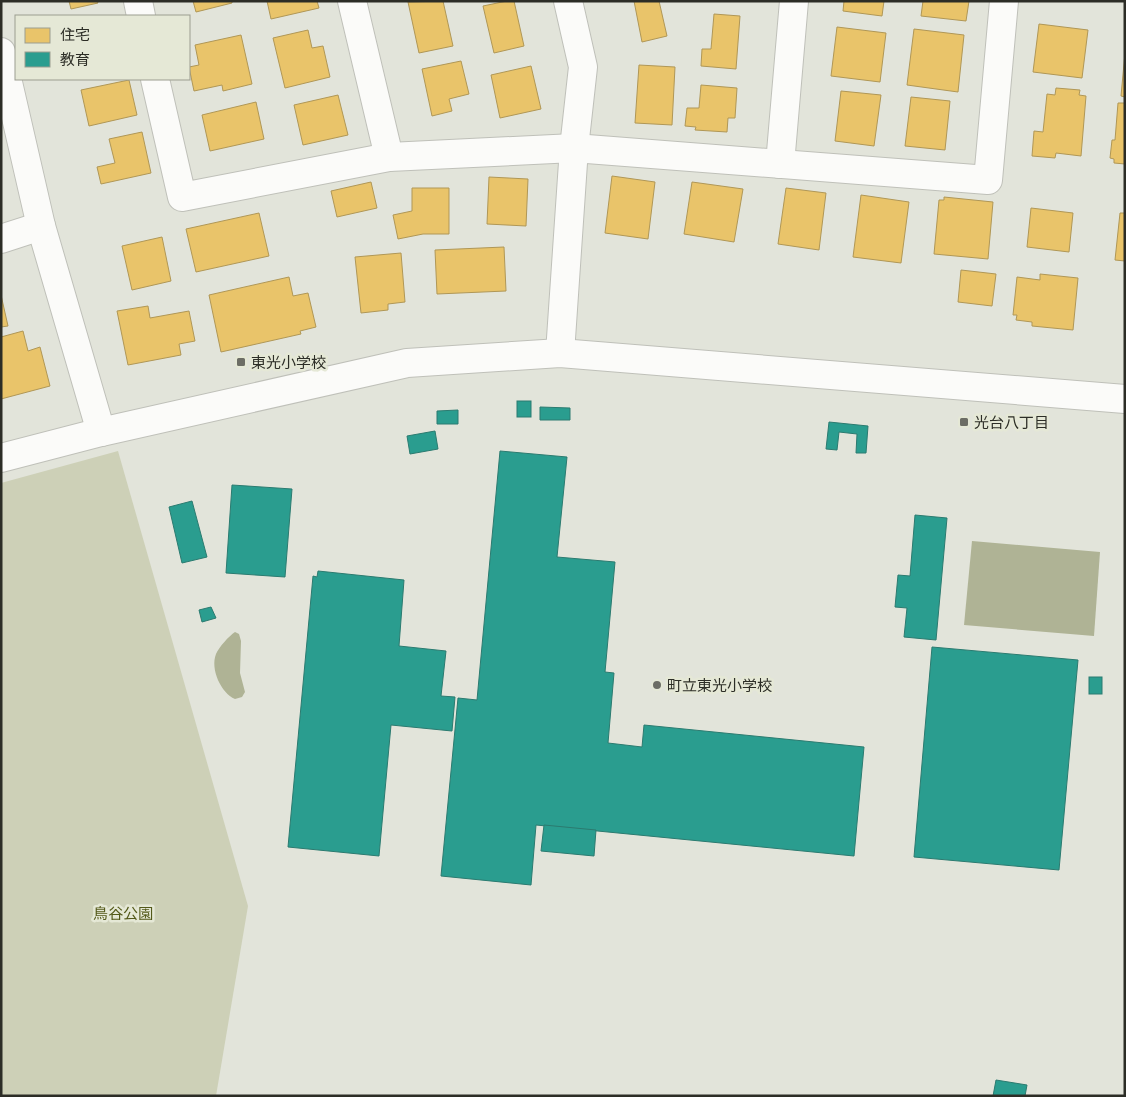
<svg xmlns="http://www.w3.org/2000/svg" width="1126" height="1097" font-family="Commissioner,'Noto Sans JP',sans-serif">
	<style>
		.green { fill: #cdd0b7 }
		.water { fill: #afb395 }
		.homes { fill: #e9c46a; stroke: #b09756 }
		.schools { fill: #2a9d8f; stroke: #2b7b70 }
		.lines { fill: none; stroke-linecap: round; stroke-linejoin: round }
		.street-casing { stroke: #bfc0b9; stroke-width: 30 }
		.secondary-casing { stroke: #bfc0b9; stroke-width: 30 }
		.street { stroke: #fbfbf9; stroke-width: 28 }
		.secondary { stroke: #fbfbf9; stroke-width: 28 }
		.poi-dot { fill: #6c6d65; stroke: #e5e8d6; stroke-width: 2 }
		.labels { text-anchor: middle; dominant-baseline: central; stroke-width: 5; stroke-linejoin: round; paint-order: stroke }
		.poi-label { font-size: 15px; fill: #2c2d26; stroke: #e5e8d6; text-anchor: start }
		.park-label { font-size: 15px; fill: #535919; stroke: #e5e8d6 }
	</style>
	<rect width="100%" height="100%" fill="#e2e4da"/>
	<path class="green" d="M 118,451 L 248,906 L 216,1096 L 1,1096 L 1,483 Z"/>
	<g class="water">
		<path d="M 972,541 L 1100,552 L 1094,636 L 964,625 Z"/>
		<path d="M 235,632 L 239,634 L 241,641 L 240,673 L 245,692 L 242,697 L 235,699 C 221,693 210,669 216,654 C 219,647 229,636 235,632 Z"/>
	</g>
	<g class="homes">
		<path d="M 69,1 L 97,1 L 98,3 L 71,9 Z"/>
		<path d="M 193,1 L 232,1 L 232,3 L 196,12 Z"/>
		<path d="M 267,1 L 317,1 L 319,8 L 271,19 Z"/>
		<path d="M 443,1 L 453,46 L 419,53 L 408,2 Z"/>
		<path d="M 507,1 L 514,1 L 524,46 L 494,53 L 483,6 Z"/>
		<path d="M 634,1 L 659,1 L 667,36 L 642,42 Z"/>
		<path d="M 844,1 L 884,1 L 882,16 L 843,11 Z"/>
		<path d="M 923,1 L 969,1 L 966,21 L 921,16 Z"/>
		<path d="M 714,14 L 740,16 L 736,69 L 701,66 L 702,49 L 711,49 Z"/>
		<path d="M 1039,24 L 1088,30 L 1082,78 L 1033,72 Z"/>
		<path d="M 837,27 L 886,33 L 880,82 L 831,76 Z"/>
		<path d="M 914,29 L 964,35 L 958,92 L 907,85 Z"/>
		<path d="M 308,30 L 312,48 L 323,46 L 330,77 L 285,88 L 273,38 Z"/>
		<path d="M 241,35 L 252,84 L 223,91 L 222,85 L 194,91 L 189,67 L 199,65 L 195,45 Z"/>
		<path d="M 1125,53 L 1125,97 L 1121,96 Z"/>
		<path d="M 461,61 L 469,94 L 449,99 L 452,111 L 432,116 L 422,69 Z"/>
		<path d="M 639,65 L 675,67 L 672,125 L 635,123 Z"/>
		<path d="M 531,66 L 541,109 L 500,118 L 491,75 Z"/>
		<path d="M 129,80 L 137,115 L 89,126 L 81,90 Z"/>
		<path d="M 701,85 L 737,88 L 735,118 L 728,118 L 727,132 L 695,130 L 696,127 L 685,126 L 687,108 L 699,108 Z"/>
		<path d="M 1056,88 L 1080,90 L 1079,95 L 1086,96 L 1081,156 L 1056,153 L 1055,158 L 1032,156 L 1034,131 L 1043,132 L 1047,94 L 1055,95 Z"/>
		<path d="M 841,91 L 881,95 L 874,146 L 835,141 Z"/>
		<path d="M 338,95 L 348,135 L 303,145 L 294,105 Z"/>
		<path d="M 911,97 L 950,101 L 945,150 L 905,146 Z"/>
		<path d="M 256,102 L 264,139 L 210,151 L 202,115 Z"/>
		<path d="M 1118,103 L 1125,103 L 1125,164 L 1114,163 L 1114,159 L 1110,158 L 1112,140 L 1115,140 Z"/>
		<path d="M 142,132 L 151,173 L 101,184 L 97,167 L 115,163 L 109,139 Z"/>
		<path d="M 612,176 L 655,182 L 648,239 L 605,233 Z"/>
		<path d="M 489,177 L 528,179 L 526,226 L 487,224 Z"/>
		<path d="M 371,182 L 377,208 L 337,217 L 331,191 Z"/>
		<path d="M 692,182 L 743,189 L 734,242 L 684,234 Z"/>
		<path d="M 412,188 L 449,188 L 449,234 L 423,234 L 398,239 L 393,215 L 412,211 Z"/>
		<path d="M 786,188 L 826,193 L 819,250 L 778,244 Z"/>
		<path d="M 861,195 L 909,202 L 901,263 L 853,257 Z"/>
		<path d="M 944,197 L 993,202 L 988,259 L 934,254 L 939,200 L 944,200 Z"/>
		<path d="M 1031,208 L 1073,213 L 1069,252 L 1027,247 Z"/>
		<path d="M 259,213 L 269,256 L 196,272 L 186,229 Z"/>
		<path d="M 1120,213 L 1125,213 L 1125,261 L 1115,260 Z"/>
		<path d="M 162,237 L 171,281 L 132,290 L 122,246 Z"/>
		<path d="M 504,247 L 506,291 L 437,294 L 435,250 Z"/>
		<path d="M 401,253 L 405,302 L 388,304 L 388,310 L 361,313 L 355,257 Z"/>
		<path d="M 961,270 L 996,274 L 992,306 L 958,302 Z"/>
		<path d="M 1040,274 L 1078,278 L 1073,330 L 1032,326 L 1032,322 L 1016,320 L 1017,315 L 1013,315 L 1017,277 L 1040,280 Z"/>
		<path d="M 289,277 L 293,296 L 308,293 L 316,327 L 300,331 L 301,334 L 221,352 L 209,295 Z"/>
		<path d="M 1,295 L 8,326 L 1,327 Z"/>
		<path d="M 148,306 L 150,318 L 189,311 L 195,341 L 179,344 L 181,355 L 128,365 L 117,311 Z"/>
		<path d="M 23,331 L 28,351 L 40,347 L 50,386 L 1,399 L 1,337 Z"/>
	</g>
	<g class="schools">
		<rect x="517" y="401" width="14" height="16"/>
		<path d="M 540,407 L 570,408 L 570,420 L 540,420 Z"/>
		<path d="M 458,410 L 458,424 L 437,424 L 437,411 Z"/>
		<path d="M 829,422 L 868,426 L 866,453 L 856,453 L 857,434 L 839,432 L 837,450 L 826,449 Z"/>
		<path d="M 435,431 L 438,449 L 410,454 L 407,436 Z"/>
		<path d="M 500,451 L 567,457 L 557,557 L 615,562 L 605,672 L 614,673 L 608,743 L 642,747 L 644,725 L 864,747 L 854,856 L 536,825 L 531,885 L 441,876 L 458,698 L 477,700 Z"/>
		<path d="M 232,485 L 292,489 L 285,577 L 226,573 Z"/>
		<path d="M 192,501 L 207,557 L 182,563 L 169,507 Z"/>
		<path d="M 915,515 L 947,518 L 936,640 L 904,637 L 907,608 L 895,607 L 898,575 L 910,576 Z"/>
		<path d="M 318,571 L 404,580 L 399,646 L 446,651 L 441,696 L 455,697 L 452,731 L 391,725 L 379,856 L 288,847 L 313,576 L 317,577 Z"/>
		<path d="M 211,607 L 216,618 L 202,622 L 199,610 Z"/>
		<path d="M 932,647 L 1078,660 L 1059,870 L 914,857 Z"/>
		<rect x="1089" y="677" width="13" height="17"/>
		<path d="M 544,825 L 596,830 L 594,856 L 541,851 Z"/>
		<path d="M 996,1080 L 1027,1085 L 1025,1096 L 993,1096 Z"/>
	</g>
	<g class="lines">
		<g class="street-casing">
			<g id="street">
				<path d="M 138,1 L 141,16"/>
				<path d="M 352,1 L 389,157"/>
				<path d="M 1,52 L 41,226 L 101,432"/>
				<path d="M 155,79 L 182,197 L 389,157 L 574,148 L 988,180 L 1004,1"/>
				<path d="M 780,164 L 794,1"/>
				<path d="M 1,239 L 41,226"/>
				<path d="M 560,353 L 574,148 L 583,67 L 568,1"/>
			</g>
		</g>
		<g class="secondary-casing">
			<path id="secondary" d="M 1,458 L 101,432 L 407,363 L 560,353 L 1125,399"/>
		</g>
		<use href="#street" class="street"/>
		<use href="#secondary" class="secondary"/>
	</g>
	<g class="poi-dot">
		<rect x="236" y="357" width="10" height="10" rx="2.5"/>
		<rect x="959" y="417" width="10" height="10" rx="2.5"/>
		<circle cx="657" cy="685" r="5"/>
	</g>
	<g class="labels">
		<g class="poi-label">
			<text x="251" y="362">東光小学校</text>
			<text x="974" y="422">光台八丁目</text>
			<text x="667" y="685">町立東光小学校</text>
		</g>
		<g class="park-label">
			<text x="123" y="913">鳥谷公園</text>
		</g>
	</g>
	<rect width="1126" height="1097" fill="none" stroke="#2c2d26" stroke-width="5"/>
	<rect x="15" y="15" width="175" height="65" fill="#e5e8d6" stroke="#9b9d90"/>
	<rect x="25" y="28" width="25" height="15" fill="#e9c46a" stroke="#9b9d90"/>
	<text x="60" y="40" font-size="15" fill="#2c2d26">住宅</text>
	<rect x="25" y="52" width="25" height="15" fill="#2a9d8f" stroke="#9b9d90"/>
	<text x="60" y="65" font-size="15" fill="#2c2d26">教育</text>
</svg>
